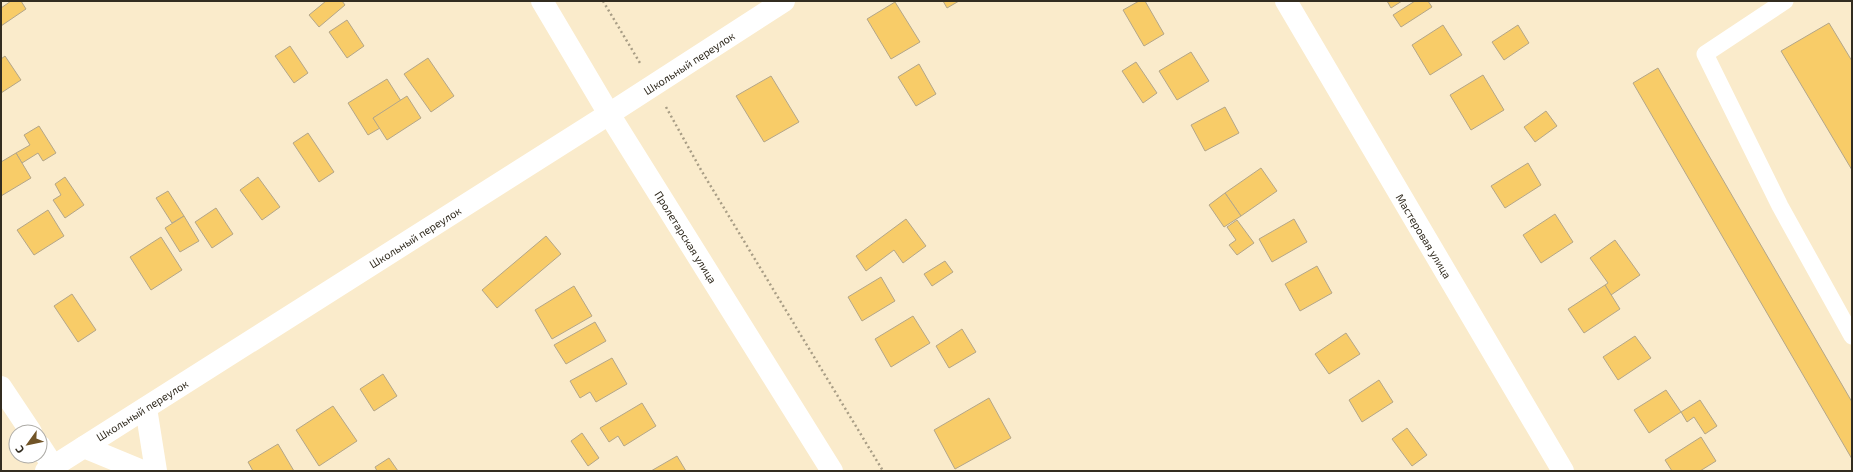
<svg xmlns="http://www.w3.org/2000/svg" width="1853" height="472" font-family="'Exo 2',sans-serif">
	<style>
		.building { fill: #f8cc68; stroke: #b4a688 }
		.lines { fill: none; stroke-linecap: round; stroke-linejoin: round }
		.path { stroke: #a89d85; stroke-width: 2.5; stroke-dasharray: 2 3; stroke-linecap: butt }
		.service { stroke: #fff; stroke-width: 17 }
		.minor { stroke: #fff; stroke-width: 22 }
		.tertiary { stroke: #fff; stroke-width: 22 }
		.labels { text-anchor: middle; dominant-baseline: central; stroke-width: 3; stroke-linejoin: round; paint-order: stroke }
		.street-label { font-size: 11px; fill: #322c20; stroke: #fff }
	</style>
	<rect width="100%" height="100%" fill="#faebcb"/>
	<g class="building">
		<path d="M 11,1 L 21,1 L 26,9 L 1,26 L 1,8 Z"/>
		<path d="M 326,1 L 342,1 L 345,5 L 319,27 L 309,15 Z"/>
		<path d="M 943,1 L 959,1 L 947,8 Z"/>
		<path d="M 1139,1 L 1145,1 L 1164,34 L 1144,46 L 1123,10 Z"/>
		<path d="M 1387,1 L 1402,1 L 1391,8 Z"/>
		<path d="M 1415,1 L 1428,1 L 1432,7 L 1401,27 L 1393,15 Z"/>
		<path d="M 895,2 L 920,42 L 891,59 L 867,19 Z"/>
		<path d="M 347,20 L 364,46 L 347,58 L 329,32 Z"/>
		<path d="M 1829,23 L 1852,61 L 1852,170 L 1781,51 Z"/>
		<path d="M 1443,25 L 1462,55 L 1430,75 L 1412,45 Z"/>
		<path d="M 1518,25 L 1529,43 L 1504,60 L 1492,42 Z"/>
		<path d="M 290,46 L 308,73 L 294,83 L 275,56 Z"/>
		<path d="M 1191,52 L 1209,81 L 1177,100 L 1159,71 Z"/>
		<path d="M 5,56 L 21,80 L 1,93 L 1,59 Z"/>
		<path d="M 428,58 L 454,96 L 431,112 L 404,74 Z"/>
		<path d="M 1136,62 L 1157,93 L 1143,103 L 1122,71 Z"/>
		<path d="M 919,64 L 936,94 L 916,106 L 898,77 Z"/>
		<path d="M 1658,68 L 1852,402 L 1852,459 L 1633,83 Z"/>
		<path d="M 1483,75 L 1504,110 L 1471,130 L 1450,95 Z"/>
		<path d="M 771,76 L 799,122 L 764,142 L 736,96 Z"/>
		<path d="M 387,79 L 401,101 L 373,118 L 380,128 L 368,135 L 348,103 Z"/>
		<path d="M 407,96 L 421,118 L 387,140 L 373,118 Z"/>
		<path d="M 1225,107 L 1239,133 L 1205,151 L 1191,125 Z"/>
		<path d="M 1546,111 L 1557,126 L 1535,142 L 1524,127 Z"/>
		<path d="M 39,126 L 56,153 L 43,161 L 38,153 L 22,163 L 16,153 L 30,145 L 24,135 Z"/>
		<path d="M 308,133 L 334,172 L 319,182 L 293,143 Z"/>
		<path d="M 16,153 L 31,178 L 1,196 L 1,162 Z"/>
		<path d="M 1528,163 L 1541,185 L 1505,208 L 1491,186 Z"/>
		<path d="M 1261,168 L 1277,191 L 1241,216 L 1225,193 Z"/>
		<path d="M 65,177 L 84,205 L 65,218 L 53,200 L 61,195 L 55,184 Z"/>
		<path d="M 258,177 L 280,207 L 262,220 L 240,190 Z"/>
		<path d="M 168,191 L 184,216 L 172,223 L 156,198 Z"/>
		<path d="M 1225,193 L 1241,216 L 1224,227 L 1209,205 Z"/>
		<path d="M 216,208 L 233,234 L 212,248 L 195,222 Z"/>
		<path d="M 48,210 L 64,236 L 34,255 L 17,230 Z"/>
		<path d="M 1555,214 L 1573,242 L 1541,263 L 1523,235 Z"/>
		<path d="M 184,216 L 199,241 L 180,252 L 165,228 Z"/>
		<path d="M 906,219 L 926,246 L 903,263 L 894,250 L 866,271 L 856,256 Z"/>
		<path d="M 1294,219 L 1307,242 L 1272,262 L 1259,239 Z"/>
		<path d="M 1237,220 L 1254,243 L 1237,255 L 1229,245 L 1236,240 L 1227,227 Z"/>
		<path d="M 546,236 L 561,254 L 497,308 L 482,290 Z"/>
		<path d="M 161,237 L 182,270 L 151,290 L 130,257 Z"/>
		<path d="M 1615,240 L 1640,275 L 1611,295 L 1605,285 L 1608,283 L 1590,258 Z"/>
		<path d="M 945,261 L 953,272 L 932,286 L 924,274 Z"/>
		<path d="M 1317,266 L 1332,293 L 1300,311 L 1285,284 Z"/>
		<path d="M 881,277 L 895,301 L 862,321 L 848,297 Z"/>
		<path d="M 1605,285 L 1620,309 L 1584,333 L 1568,309 Z"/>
		<path d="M 574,286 L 592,316 L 552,339 L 535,310 Z"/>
		<path d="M 72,294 L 96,330 L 78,342 L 54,306 Z"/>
		<path d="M 913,316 L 930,343 L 891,367 L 875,339 Z"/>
		<path d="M 595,322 L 606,341 L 566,364 L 554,345 Z"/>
		<path d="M 962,329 L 976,352 L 949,368 L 936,346 Z"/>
		<path d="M 1346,333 L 1360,354 L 1329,374 L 1315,354 Z"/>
		<path d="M 1635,336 L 1651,358 L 1618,380 L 1603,357 Z"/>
		<path d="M 612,358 L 627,384 L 596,402 L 590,392 L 580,398 L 570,381 Z"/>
		<path d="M 383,374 L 397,396 L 374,411 L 360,389 Z"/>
		<path d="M 1379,380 L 1393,402 L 1362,422 L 1349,400 Z"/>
		<path d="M 1666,390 L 1681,412 L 1649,433 L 1634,410 Z"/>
		<path d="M 989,398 L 1011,438 L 955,469 L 934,430 Z"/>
		<path d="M 1700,400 L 1717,426 L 1705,434 L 1694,417 L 1687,422 L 1681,412 Z"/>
		<path d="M 642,403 L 656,426 L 624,446 L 618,436 L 609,442 L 600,428 Z"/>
		<path d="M 333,406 L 357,441 L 319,466 L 296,430 Z"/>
		<path d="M 1407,428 L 1427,455 L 1412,466 L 1392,439 Z"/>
		<path d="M 582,433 L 599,458 L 588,466 L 571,441 Z"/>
		<path d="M 1701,437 L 1716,461 L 1700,471 L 1672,471 L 1665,460 Z"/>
		<path d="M 278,444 L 294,471 L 253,471 L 248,462 Z"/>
		<path d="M 677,456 L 686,471 L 651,471 Z"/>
		<path d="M 389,458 L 398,471 L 377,471 L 375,467 Z"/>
	</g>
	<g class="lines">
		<g class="path">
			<path d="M 603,1 L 640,63"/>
			<path d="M 666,107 L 701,170 L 883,471"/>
		</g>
		<path class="service" d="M 1785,1 L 1705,54 L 1780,206 L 1852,336"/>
		<g class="minor">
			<path d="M 1286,1 L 1563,471"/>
			<path d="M 1,387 L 31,432"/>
			<path d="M 146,408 L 156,471"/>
			<path d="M 40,446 L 53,466"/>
			<path d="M 84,447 L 142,471"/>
			<path d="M 46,471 L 609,114 L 784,1"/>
		</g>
		<path class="tertiary" d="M 542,1 L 609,114 L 832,471"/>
	</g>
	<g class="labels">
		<g class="street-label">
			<text transform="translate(689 63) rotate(-33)">Школьный переулок</text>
			<text transform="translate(1424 236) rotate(59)">Мастеровая улица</text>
			<text transform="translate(415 237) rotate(-32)">Школьный переулок</text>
			<text transform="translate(686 237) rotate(58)">Пролетарская улица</text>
			<text transform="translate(142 410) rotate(-32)">Школьный переулок</text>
		</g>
	</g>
	<rect width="1853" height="472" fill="none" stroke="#322c20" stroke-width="4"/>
	<g transform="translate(28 444) rotate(237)"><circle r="19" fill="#ffffff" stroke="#adaba6"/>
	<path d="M0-3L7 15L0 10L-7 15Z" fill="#715427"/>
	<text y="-6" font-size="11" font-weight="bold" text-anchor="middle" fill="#322c20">С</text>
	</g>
</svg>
